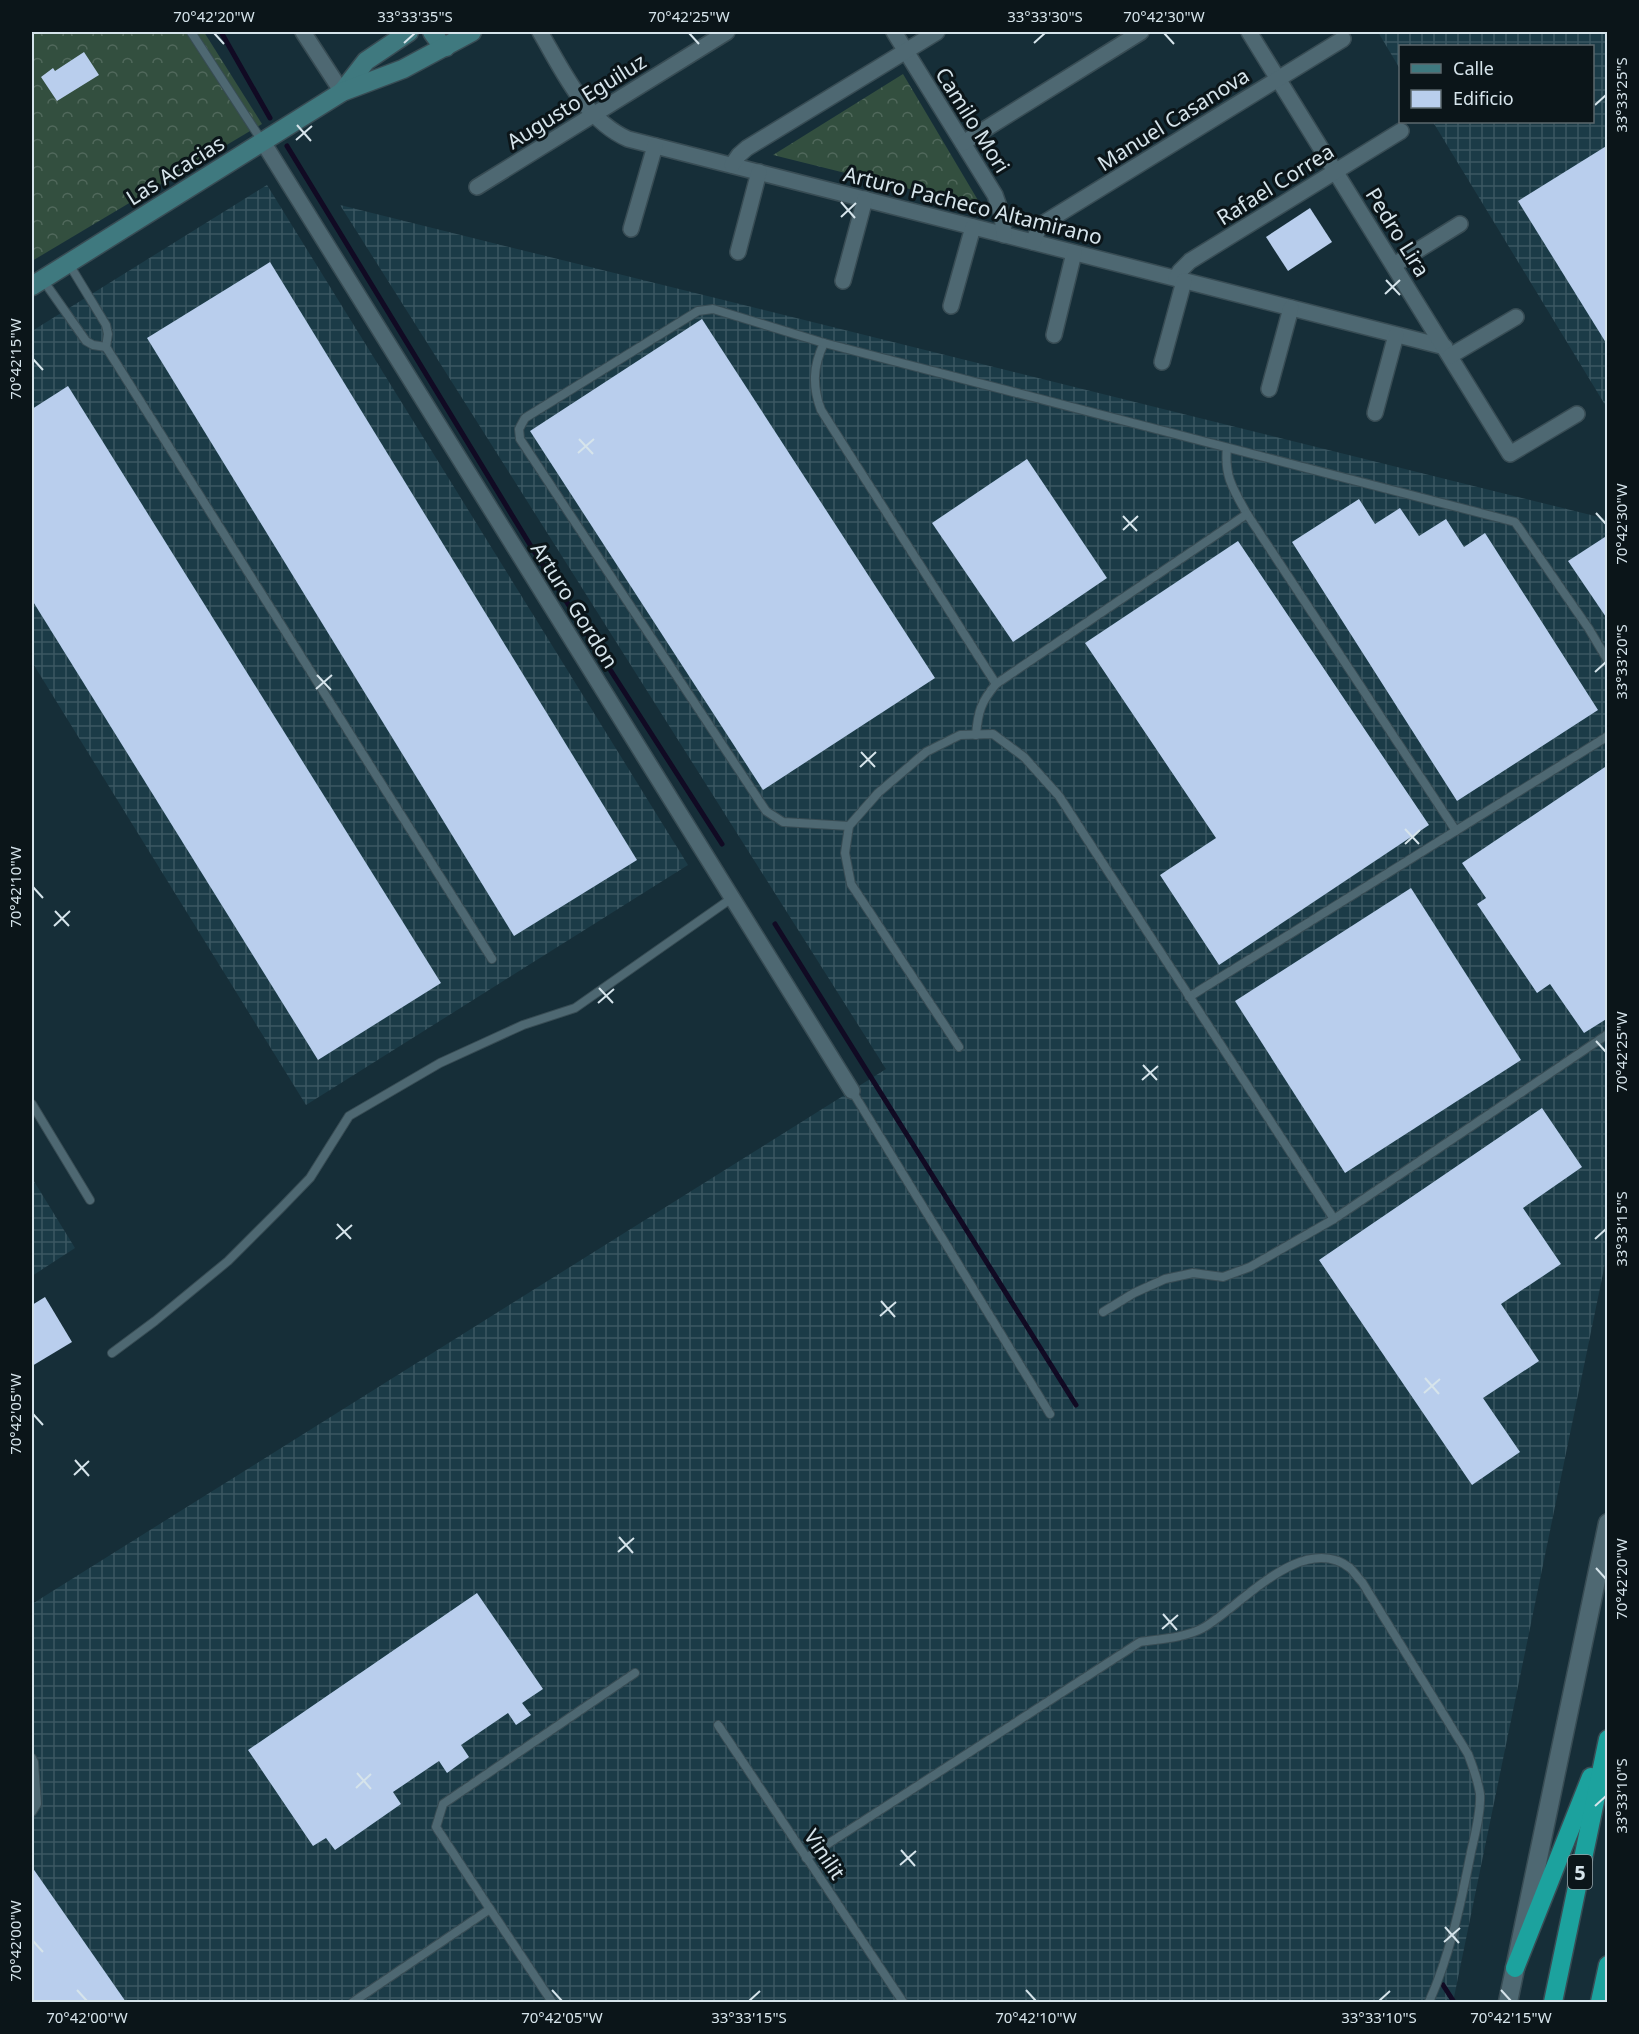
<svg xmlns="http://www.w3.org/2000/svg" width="1639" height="2034" font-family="'Noto Sans',sans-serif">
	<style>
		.industrial { fill: url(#industrial-grid) }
		.forest { fill: url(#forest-crowns) }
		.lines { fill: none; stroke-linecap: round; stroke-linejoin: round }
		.stream { stroke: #110a23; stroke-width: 5 }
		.building { fill: #b9ceed }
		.service-casing { stroke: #384c54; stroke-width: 10 }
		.minor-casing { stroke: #384c54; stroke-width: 18 }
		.tertiary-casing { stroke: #384c54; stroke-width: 21 }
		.secondary-casing { stroke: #384c54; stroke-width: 21 }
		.motorway-casing { stroke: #384c54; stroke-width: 21 }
		.service { stroke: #4e6872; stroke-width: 8 }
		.minor { stroke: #4e6872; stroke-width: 15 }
		.tertiary { stroke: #4e6872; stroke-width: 18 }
		.secondary { stroke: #3f797f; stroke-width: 18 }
		.motorway { stroke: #1ca29e; stroke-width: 18 }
		.ticks { fill: none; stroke: #d6e4eb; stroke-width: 2 }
		.labels { text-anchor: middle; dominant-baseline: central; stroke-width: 6; stroke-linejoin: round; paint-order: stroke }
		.shield { fill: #0b1519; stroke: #99a6ac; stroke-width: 1.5 }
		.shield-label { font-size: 20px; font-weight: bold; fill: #d6e4eb }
		.street-label { font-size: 21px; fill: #d6e4eb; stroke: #0b1519 }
		.neatline { fill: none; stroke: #d6e4eb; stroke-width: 2 }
		.ticks-label { font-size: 15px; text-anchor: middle; fill: #d6e4eb }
	</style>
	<defs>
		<pattern id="industrial-grid" width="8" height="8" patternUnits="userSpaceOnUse" patternTransform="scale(1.5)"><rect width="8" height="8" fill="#1b3b47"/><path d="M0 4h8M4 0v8" fill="none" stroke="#3b5762"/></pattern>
		<pattern id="forest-crowns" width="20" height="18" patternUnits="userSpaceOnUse" patternTransform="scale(1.5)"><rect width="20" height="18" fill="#334f3f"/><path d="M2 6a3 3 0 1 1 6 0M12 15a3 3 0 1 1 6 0" fill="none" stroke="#50685b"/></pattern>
	</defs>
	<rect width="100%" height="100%" fill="#162e38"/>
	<g class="industrial">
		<path d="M 1378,32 L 1607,32 L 1607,408 L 1433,122 L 1592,122 L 1592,46 L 1400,46 L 1400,69 Z"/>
		<path d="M 267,185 L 688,865 L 306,1105 L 32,662 L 32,331 Z"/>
		<path d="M 340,205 L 1607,519 L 1607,1254 L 1453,2002 L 32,2002 L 32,1604 L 886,1069 Z"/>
		<path d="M 32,1178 L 75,1248 L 32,1276 Z"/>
	</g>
	<g class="forest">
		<path d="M 32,32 L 204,32 L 262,124 L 32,261 Z"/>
		<path d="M 903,74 L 982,207 L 773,155 Z"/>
	</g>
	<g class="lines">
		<g class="stream">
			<path d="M 221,32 L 270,118"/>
			<path d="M 287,146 L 532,548 L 722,844"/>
			<path d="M 775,924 L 1076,1405"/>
			<path d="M 1443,1985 L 1454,2002"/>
		</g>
	</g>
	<g class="building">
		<path d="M 84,52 L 99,75 L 57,101 L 41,77 L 53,68 L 55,71 Z"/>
		<path d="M 1608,145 L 1608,346 L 1518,201 Z"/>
		<path d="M 1310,208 L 1332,242 L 1288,271 L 1266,237 Z"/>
		<path d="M 270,262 L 637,860 L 514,936 L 147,338 Z"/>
		<path d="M 702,319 L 935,678 L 763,790 L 530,431 Z"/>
		<path d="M 68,386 L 441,983 L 318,1060 L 32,600 L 32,409 Z"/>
		<path d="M 1027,459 L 1107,578 L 1013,642 L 932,523 Z"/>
		<path d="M 1359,499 L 1375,524 L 1400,508 L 1419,536 L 1446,519 L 1464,547 L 1485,533 L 1598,710 L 1457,801 L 1292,542 Z"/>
		<path d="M 1608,535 L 1608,620 L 1568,561 Z"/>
		<path d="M 1238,541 L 1429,825 L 1219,965 L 1160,875 L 1216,838 L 1085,643 Z"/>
		<path d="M 1608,765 L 1608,1018 L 1584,1033 L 1550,984 L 1537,993 L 1477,904 L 1486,898 L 1462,863 Z"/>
		<path d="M 1411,888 L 1521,1060 L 1345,1173 L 1235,1001 Z"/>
		<path d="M 1542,1108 L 1582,1167 L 1523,1208 L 1561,1264 L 1501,1304 L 1539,1361 L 1483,1398 L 1520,1452 L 1472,1485 L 1319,1260 Z"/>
		<path d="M 45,1297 L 72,1342 L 32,1366 L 32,1305 Z"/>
		<path d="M 477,1593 L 543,1689 L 522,1703 L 531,1715 L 516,1725 L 508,1713 L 461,1745 L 469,1757 L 447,1773 L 439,1761 L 393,1792 L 401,1804 L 335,1850 L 326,1838 L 313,1846 L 248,1750 Z"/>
		<path d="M 32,1867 L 126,2002 L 32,2002 Z"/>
	</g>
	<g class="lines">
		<g class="service-casing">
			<g id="service">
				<path d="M 191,32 L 262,141"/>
				<path d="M 69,264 L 106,325 L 108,334 L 106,347 L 492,959"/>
				<path d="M 43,280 L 86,341 L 93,345 L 106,347"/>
				<path d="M 824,343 C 813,366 812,386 821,410 L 996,684"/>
				<path d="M 1227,448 C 1224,476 1233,489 1247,514 L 1456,831"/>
				<path d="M 976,735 C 978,711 981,702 996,684 L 1247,514"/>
				<path d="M 849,826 L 783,822 L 766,811 L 520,439 L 519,429 L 525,418 L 698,311 L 713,309 L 824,343 L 1515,522 L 1589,629 L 1608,661"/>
				<path d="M 1189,997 L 1608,736"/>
				<path d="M 959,1047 L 851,884 L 845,853 L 849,826 L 878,793 L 926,752 L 960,735 L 993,734 L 1024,757 L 1059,796 L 1334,1219"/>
				<path d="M 852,1091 L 1050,1414"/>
				<path d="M 32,1104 L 90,1200"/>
				<path d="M 1103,1312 L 1134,1293 L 1165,1279 L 1193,1273 L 1223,1277 L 1250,1267 L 1334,1219 L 1608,1034"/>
				<path d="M 112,1353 L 155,1321 L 228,1261 L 281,1208 L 310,1178 L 349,1116 L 440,1063 L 523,1025 L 575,1008 L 732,898"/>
				<path d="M 718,1725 L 903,2002"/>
				<path d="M 32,1758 L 34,1762 L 37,1804 L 32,1812"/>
				<path d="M 806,1858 L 1140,1642 C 1160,1639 1184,1638 1203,1628 C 1240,1607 1302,1531 1350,1568 C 1354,1572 1358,1578 1362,1582 L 1468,1754 C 1473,1767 1478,1780 1480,1794 C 1481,1813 1475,1834 1471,1852 C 1461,1903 1450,1955 1429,2002"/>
				<path d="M 490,1909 L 436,1827 L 443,1804 L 635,1673"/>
				<path d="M 353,2002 L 490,1909 L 552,2002"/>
			</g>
		</g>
		<g class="minor-casing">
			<g id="minor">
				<path d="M 303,32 L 342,92"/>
				<path d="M 540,32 C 563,71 585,120 628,139 L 1445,347"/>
				<path d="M 894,32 L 995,195 L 1002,215 L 1004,235"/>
				<path d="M 1249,32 L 1510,454 L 1577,414"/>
				<path d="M 263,142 L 852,1091"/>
				<path d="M 963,143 L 1141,32"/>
				<path d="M 732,165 L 739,155 L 747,148 L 937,32"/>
				<path d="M 477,187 L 727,32"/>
				<path d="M 631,229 L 655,146"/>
				<path d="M 1033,242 L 1038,230 L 1044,223 L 1343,39"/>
				<path d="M 738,252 L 759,172"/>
				<path d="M 1394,265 L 1460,224"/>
				<path d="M 1176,278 L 1180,271 L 1190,261 L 1401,131"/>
				<path d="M 843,281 L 865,199"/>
				<path d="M 951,306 L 973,227"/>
				<path d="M 1054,335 L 1074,253"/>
				<path d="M 1450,356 L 1516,317"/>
				<path d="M 1162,362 L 1184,281"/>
				<path d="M 1269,389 L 1291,308"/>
				<path d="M 1375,413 L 1396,335"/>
			</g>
		</g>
		<g class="tertiary-casing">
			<path id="tertiary" d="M 1508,2002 L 1608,1523"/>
		</g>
		<g class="secondary-casing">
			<g id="secondary">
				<path d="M 432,32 L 440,43 L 446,47"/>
				<path d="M 342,92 L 366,61 L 409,32"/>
				<path d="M 32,286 L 342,92 L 403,69 L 472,32"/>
			</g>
		</g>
		<g class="motorway-casing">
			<g id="motorway">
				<path d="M 1515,1968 L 1591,1777"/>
				<path d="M 1553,2002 L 1608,1739"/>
				<path d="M 1600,2002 L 1608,1965"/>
			</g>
		</g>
		<use href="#service" class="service"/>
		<use href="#minor" class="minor"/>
		<use href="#tertiary" class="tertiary"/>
		<use href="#secondary" class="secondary"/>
		<use href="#motorway" class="motorway"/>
	</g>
	<path class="ticks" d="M 214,33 L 224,44M 689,33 L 699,44M 1164,33 L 1174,44M 404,43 L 415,33M 1034,43 L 1045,33M 1595,105 L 1606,95M 297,125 L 311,141M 296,140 L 312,126M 841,202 L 855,218M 841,217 L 856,203M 1386,280 L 1400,295M 1385,294 L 1400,280M 33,359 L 43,370M 579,439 L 593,454M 578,453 L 594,439M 1596,513 L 1606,524M 1123,516 L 1137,531M 1123,530 L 1138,516M 1595,672 L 1606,662M 317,675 L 331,690M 316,689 L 332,675M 861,752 L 875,767M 860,767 L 876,752M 1405,829 L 1419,844M 1405,844 L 1420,830M 33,887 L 43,898M 55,911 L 69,926M 54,926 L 70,911M 599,988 L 613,1003M 598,1003 L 614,989M 1596,1041 L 1606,1052M 1143,1065 L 1157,1080M 1142,1080 L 1158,1066M 337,1224 L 351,1239M 336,1239 L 352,1225M 1595,1239 L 1606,1229M 881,1301 L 895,1317M 880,1316 L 896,1302M 1425,1378 L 1439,1394M 1424,1393 L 1440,1379M 33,1414 L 43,1425M 75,1460 L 89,1476M 74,1475 L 89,1461M 619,1537 L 633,1553M 618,1552 L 634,1538M 1596,1568 L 1606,1579M 1163,1614 L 1177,1630M 1162,1629 L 1178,1615M 357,1773 L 371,1789M 356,1788 L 371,1774M 1595,1806 L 1606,1796M 901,1850 L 915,1866M 900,1865 L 916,1851M 1445,1927 L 1459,1943M 33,1941 L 43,1952M 1444,1942 L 1460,1928M 77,1990 L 87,2001M 552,1990 L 562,2001M 1026,1990 L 1036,2001M 1501,1990 L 1511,2001M 749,2001 L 760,1991M 1379,2001 L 1390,1991"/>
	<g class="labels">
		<rect class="shield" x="1568" y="1855" width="24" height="34" rx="4.5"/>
		<g class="shield-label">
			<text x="1580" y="1872">5</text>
		</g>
		<g class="street-label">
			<text transform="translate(576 101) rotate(-32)">Augusto Eguiluz</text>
			<text transform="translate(1173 119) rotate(-32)">Manuel Casanova</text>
			<text transform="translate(973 120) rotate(58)">Camilo Mori</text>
			<text transform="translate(175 170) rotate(-32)">Las Acacias</text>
			<text transform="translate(1275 184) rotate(-32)">Rafael Correa</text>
			<text transform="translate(973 205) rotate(14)">Arturo Pacheco Altamirano</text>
			<text transform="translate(1398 232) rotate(58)">Pedro Lira</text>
			<text transform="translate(575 605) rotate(58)">Arturo Gordon</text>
			<text transform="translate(825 1854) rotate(56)">Vinilit</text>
		</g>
	</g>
	<rect width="1639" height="2034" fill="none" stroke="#0b1519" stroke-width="66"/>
	<rect x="1399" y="45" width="195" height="78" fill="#0b1519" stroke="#5c686d" stroke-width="1.5"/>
	<rect x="1411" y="64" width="30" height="9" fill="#3f797f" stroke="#5c686d" stroke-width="1.5"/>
	<text x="1453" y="75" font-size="18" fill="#d6e4eb">Calle</text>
	<rect x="1411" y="90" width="30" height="18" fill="#b9ceed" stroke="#5c686d" stroke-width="1.5"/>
	<text x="1453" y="105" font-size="18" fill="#d6e4eb">Edificio</text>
	<rect x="33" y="33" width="1573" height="1968" class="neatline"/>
	<g class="ticks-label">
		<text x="214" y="22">70°42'20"W</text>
		<text x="415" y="22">33°33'35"S</text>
		<text x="689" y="22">70°42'25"W</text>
		<text x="1045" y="22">33°33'30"S</text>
		<text x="1164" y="22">70°42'30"W</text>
		<text transform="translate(1622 95) rotate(-90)" y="5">33°33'25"S</text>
		<text transform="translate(16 359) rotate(-90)" y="5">70°42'15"W</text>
		<text transform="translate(1622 524) rotate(-90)" y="5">70°42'30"W</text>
		<text transform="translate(1622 662) rotate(-90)" y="5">33°33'20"S</text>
		<text transform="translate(16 887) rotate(-90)" y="5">70°42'10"W</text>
		<text transform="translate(1622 1052) rotate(-90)" y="5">70°42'25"W</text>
		<text transform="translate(1622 1229) rotate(-90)" y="5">33°33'15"S</text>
		<text transform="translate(16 1414) rotate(-90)" y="5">70°42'05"W</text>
		<text transform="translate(1622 1579) rotate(-90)" y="5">70°42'20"W</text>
		<text transform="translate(1622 1796) rotate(-90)" y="5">33°33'10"S</text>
		<text transform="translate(16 1941) rotate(-90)" y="5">70°42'00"W</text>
		<text x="87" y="2023">70°42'00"W</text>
		<text x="562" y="2023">70°42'05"W</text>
		<text x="749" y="2023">33°33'15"S</text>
		<text x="1036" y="2023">70°42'10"W</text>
		<text x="1379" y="2023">33°33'10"S</text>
		<text x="1511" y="2023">70°42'15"W</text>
	</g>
</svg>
